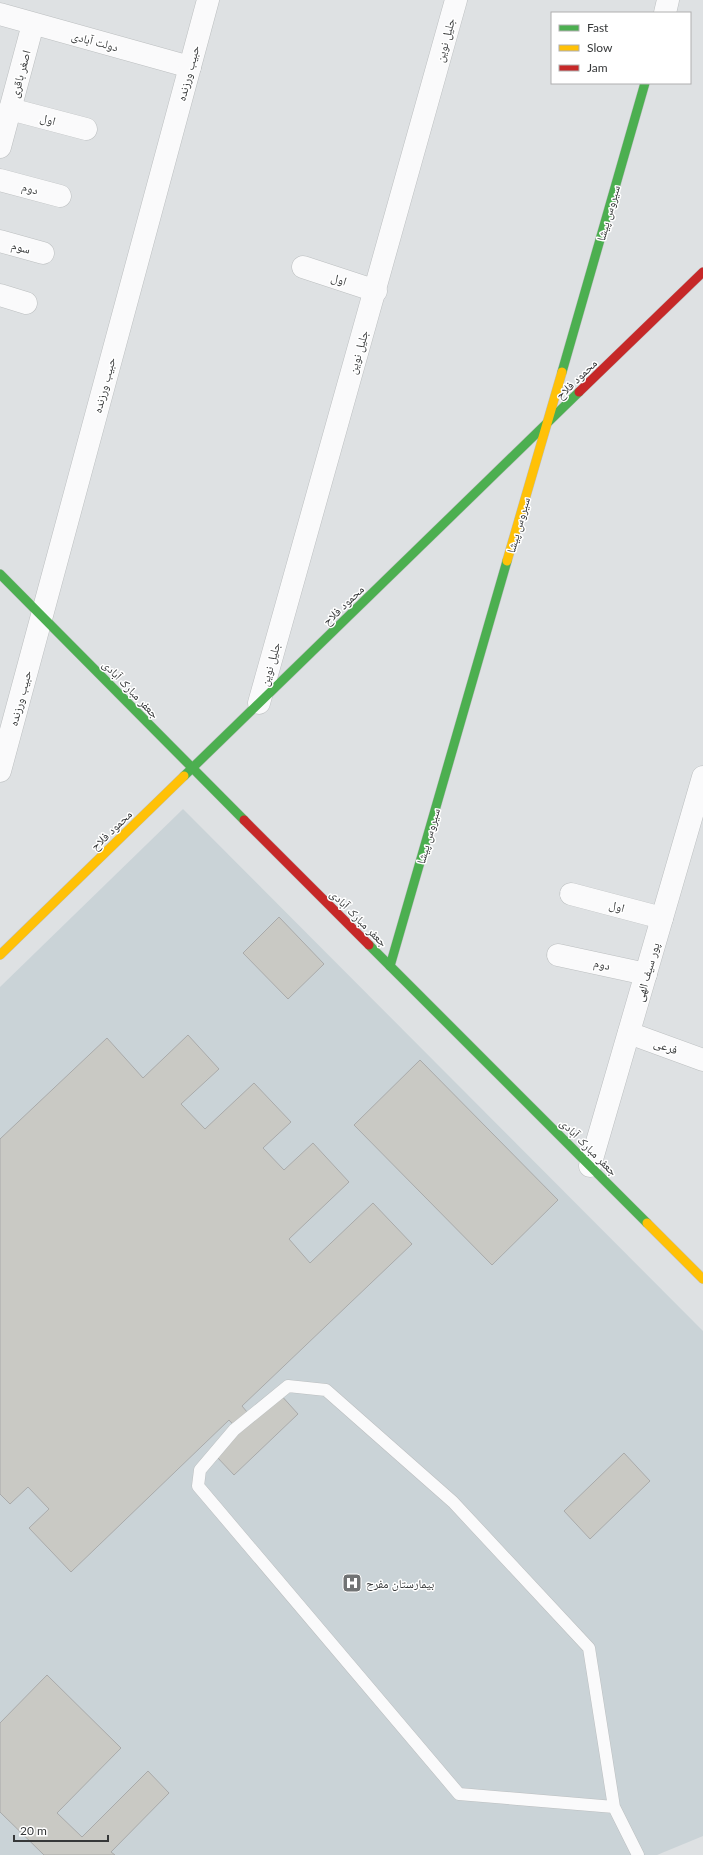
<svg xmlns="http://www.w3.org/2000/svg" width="703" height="1855" font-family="Lato,'Noto Naskh Arabic',sans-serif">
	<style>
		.built { fill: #cad3d7 }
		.building { fill: #c9c9c4; stroke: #a9aaaa }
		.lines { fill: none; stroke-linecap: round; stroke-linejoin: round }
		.lane-casing { stroke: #bcbfc0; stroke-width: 13 }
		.street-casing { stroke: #bcbfc0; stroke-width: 23 }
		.fast-casing { stroke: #bcbfc0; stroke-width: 10 }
		.slow-casing { stroke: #bcbfc0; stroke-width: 10 }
		.jam-casing { stroke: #bcbfc0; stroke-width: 10 }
		.lane { stroke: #fafafb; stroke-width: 12 }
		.street { stroke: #fafafb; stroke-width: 22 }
		.fast { stroke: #4caf50; stroke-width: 9 }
		.slow { stroke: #ffc107; stroke-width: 9 }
		.jam { stroke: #c62828; stroke-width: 9 }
		.labels { text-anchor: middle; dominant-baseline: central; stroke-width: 3; stroke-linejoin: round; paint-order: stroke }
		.street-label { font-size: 12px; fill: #363839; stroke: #fff }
		.poi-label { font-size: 12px; fill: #363839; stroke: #fff; text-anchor: start }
	</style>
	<rect width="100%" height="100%" fill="#dee1e3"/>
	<path class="built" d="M 183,809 L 703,1331 L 703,1836 L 657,1855 L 0,1855 L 0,987 Z"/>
	<g class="building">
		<path d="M 279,917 L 324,964 L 288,999 L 243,953 Z"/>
		<path d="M 188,1035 L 219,1069 L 181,1104 L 205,1129 L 254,1083 L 291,1122 L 263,1148 L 284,1170 L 313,1143 L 349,1182 L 289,1239 L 310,1263 L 373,1203 L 412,1244 L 242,1406 L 253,1419 L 279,1393 L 298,1414 L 234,1475 L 216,1456 L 240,1432 L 229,1420 L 71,1572 L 29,1528 L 49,1509 L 28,1487 L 10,1504 L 0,1494 L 0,1139 L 107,1038 L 143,1078 Z"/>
		<path d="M 420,1060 L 558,1200 L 492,1265 L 354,1125 Z"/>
		<path d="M 624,1453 L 650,1481 L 590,1539 L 564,1511 Z"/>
		<path d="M 47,1675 L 121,1748 L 57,1813 L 82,1837 L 148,1771 L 169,1793 L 111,1852 L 115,1855 L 44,1855 L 0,1812 L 0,1723 Z"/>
	</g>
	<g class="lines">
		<g class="lane-casing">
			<path id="lane" d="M 614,1807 L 459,1794 L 198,1486 L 200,1470 L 234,1430 L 288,1386 L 326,1390 L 453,1502 L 589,1648 L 614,1807 L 638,1855"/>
		</g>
		<g class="street-casing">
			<g id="street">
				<path d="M 665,13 L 668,0"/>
				<path d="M 0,14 L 190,67"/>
				<path d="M 10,109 L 86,129"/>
				<path d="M 0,147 L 33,24"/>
				<path d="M 0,180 L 60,196"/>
				<path d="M 0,241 L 43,253"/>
				<path d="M 303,267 L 376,291"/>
				<path d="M 0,295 L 26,303"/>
				<path d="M 259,703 L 456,0"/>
				<path d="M 0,771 L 208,0"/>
				<path d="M 571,894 L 662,918"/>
				<path d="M 558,955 L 646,974"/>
				<path d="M 629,1033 L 703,1060"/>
				<path d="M 590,1166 L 703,777"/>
			</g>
		</g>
		<g class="fast-casing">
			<g id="fast">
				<path d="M 562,372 L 645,83"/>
				<path d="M 0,574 L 244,820"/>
				<path d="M 184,776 L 579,392"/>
				<path d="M 369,945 L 647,1223"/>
				<path d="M 390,966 L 507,561"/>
			</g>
		</g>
		<g class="slow-casing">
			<g id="slow">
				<path d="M 507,561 L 562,372"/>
				<path d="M 0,955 L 184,776"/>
				<path d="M 647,1223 L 703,1279"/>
			</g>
		</g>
		<g class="jam-casing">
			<g id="jam">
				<path d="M 579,392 L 703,272"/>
				<path d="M 244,820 L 369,945"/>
			</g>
		</g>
		<use href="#lane" class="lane"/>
		<use href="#street" class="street"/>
		<use href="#fast" class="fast"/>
		<use href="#slow" class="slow"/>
		<use href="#jam" class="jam"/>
	</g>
	<defs>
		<g id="hospital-square" transform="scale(1)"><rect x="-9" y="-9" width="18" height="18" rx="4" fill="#717374" stroke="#fff"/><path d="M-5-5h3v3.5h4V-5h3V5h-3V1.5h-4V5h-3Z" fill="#fff"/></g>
	</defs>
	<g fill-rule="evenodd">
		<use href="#hospital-square" x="352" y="1583"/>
	</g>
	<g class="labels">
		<g class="street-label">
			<text transform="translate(445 40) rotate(-75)">جلیل نوین</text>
			<text transform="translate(95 41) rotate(15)">دولت آبادی</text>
			<text transform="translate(188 73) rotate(-75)">حبیب ورزنده</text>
			<text transform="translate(20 74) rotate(-75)">اصغر باقری</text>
			<text transform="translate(48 119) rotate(15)">اول</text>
			<text transform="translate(30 188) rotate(15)">دوم</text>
			<text transform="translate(608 213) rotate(-74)">سیروس پیشا</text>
			<text transform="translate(21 247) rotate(15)">سوم</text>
			<text transform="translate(339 279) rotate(18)">اول</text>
			<text transform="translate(358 352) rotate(-74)">جلیل نوین</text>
			<text transform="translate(576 379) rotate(-44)">محمود فلاح</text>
			<text transform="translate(104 385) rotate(-75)">حبیب ورزنده</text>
			<text transform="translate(518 525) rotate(-74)">سیروس پیشا</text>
			<text transform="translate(343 605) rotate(-44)">محمود فلاح</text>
			<text transform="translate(270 664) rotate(-74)">جلیل نوین</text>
			<text transform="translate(131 689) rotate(46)">جعفر مبارک آبادی</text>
			<text transform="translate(20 698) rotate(-75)">حبیب ورزنده</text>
			<text transform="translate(111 830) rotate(-44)">محمود فلاح</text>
			<text transform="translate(428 836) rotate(-74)">سیروس پیشا</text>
			<text transform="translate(617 906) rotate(15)">اول</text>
			<text transform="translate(359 918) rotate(45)">جعفر مبارک آبادی</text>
			<text transform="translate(602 964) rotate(13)">دوم</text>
			<text transform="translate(647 972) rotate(-74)">پور سیف الهی</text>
			<text transform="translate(666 1046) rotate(20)">فرعی</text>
			<text transform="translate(589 1147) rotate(45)">جعفر مبارک آبادی</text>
		</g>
		<g class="poi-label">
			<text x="366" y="1583">بیمارستان مفرح</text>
		</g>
	</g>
	<rect x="551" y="12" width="140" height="72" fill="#ffffff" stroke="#afafb0"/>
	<rect x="559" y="25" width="20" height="6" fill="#4caf50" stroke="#afafb0"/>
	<text x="587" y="32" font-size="12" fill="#363839">Fast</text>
	<rect x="559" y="45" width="20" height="6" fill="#ffc107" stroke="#afafb0"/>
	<text x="587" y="52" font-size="12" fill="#363839">Slow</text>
	<rect x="559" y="65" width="20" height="6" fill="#c62828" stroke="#afafb0"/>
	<text x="587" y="72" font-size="12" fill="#363839">Jam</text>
	<path d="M14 1835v6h94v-6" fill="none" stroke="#363839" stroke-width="2"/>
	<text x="20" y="1835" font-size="12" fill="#363839" stroke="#ffffff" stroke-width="3" paint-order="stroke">20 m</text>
</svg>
